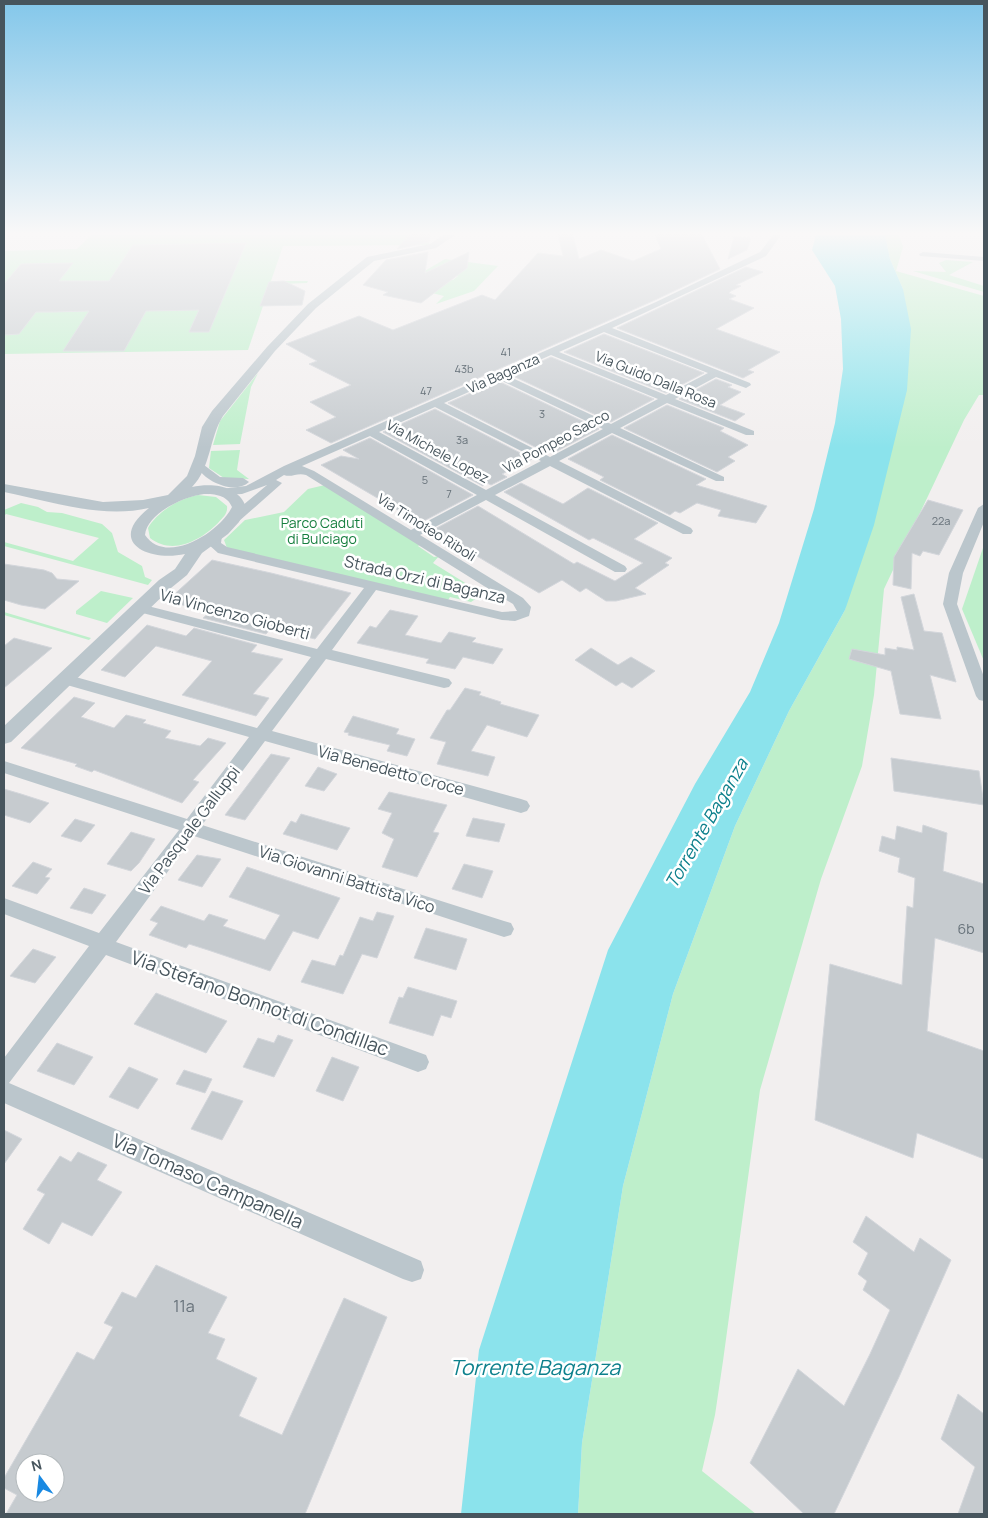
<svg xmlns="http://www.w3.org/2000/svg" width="988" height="1518" font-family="Manrope,sans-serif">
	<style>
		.green { fill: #beefcb }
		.water { fill: #8be3ec }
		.building { fill: #c6cbcf; stroke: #d3d6db; fill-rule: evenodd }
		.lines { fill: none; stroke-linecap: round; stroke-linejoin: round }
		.minor { fill: #bbc6cc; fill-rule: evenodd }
		.tertiary { fill: #bbc6cc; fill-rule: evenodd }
		.labels { text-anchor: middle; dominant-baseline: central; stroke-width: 5; stroke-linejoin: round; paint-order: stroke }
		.far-number-label { font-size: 11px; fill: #67727a }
		.far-street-label { font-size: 14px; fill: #47555d; stroke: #fff }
		.far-park-label { font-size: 14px; fill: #177f3f; stroke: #fff }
		.number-label { font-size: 14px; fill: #67727a }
		.street-label { font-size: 16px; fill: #47555d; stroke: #fff }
		.near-number-label { font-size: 16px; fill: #67727a }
		.water-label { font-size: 18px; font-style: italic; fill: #0d808c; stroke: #fff }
		.near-street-label { font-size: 19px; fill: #47555d; stroke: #fff }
		.near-water-label { font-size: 21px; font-style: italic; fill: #0d808c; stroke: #fff }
	</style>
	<rect width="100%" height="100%" fill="#f2efef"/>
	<g class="green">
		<path d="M 91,235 L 430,235 L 429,245 L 283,246 L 271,281 L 308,281 L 307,283 L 282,284 L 302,303 L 302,305 L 263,306 L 248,350 L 4,354 L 4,251 L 77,249 Z"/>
		<path d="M 885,235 L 899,235 L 903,247 L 896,271 L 984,296 L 984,395 L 979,395 L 964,420 L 884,589 L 874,695 L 862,766 L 821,879 L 760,1090 L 723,1361 L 715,1415 L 702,1471 L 756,1514 L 578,1514 L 582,1443 L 623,1186 L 673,994 L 735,826 L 789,711 L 845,610 L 903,289 L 890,259 Z"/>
		<path d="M 445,259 L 498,266 L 474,291 L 436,304 L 444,296 L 432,293 L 448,279 L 453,280 L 458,276 L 423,272 Z"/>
		<path d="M 946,260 L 973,262 L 949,275 L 984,286 L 984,292 L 913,271 L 946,272 L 939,263 Z"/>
		<path d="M 258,373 L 251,387 L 240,444 L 213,445 L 220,421 Z"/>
		<path d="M 240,450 L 237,470 L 249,479 L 224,478 L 209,468 L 211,451 Z"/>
		<path d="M 325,485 L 421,544 L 418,546 L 434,557 L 439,556 L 433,563 L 483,594 L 471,602 L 450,597 L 448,600 L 227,548 L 224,540 L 245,520 L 284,512 L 308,489 Z"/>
		<path d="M 198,495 L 216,497 L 227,506 C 228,514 223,517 218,523 C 201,540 173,556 150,538 L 148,528 C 158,511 179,499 198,495 Z"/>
		<path d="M 21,503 L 38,507 L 47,512 L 62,513 L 102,524 L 112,533 L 118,552 L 142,566 L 145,577 L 152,580 L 148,585 L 4,546 L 4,542 L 73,561 L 99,538 L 6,514 L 4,516 L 4,510 Z"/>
		<path d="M 984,545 L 984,661 L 962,609 Z"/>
		<path d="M 101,591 L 133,598 L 107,623 L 76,614 L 76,611 Z"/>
		<path d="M 4,612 L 91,638 L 89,640 L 4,615 Z"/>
	</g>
	<path class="water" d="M 816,235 L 885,235 L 890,259 L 903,289 L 911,329 L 907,390 L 874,525 L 845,610 L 789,711 L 735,826 L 673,994 L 623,1186 L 582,1443 L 578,1514 L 461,1514 L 479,1350 L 608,950 L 695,784 L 750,692 L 779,623 L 814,509 L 835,423 L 843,369 L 841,319 L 835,286 L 812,250 Z"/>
	<g class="building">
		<path d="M 409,235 L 430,235 L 429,242 L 397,249 Z"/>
		<path d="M 558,235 L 573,235 L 579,259 L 601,250 L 633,261 L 661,249 L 655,235 L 702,235 L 720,269 L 655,300 L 331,443 L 306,430 L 336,417 L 310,402 L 351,385 L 309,364 L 317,361 L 286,344 L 359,316 L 393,330 L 482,295 L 495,300 L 538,253 L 563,256 Z"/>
		<path d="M 734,237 L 751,238 L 747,250 L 728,259 Z"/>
		<path d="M 246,243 L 209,332 L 189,332 L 199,310 L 146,311 L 124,351 L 63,351 L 89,311 L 53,312 L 36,312 L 19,334 L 4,335 L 4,284 L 21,264 L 73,263 L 59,281 L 109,281 L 133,245 Z"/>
		<path d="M 428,252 L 425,273 L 469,252 L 467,268 L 421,303 L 383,295 L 388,292 L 363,285 L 386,260 Z"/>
		<path d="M 746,267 L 763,272 L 736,285 L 741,286 L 731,291 L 729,293 L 736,296 L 729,299 L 754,308 L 716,329 L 780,352 L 748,370 L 754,372 L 743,378 L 617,328 Z"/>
		<path d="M 284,281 L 305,291 L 302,305 L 260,306 L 269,282 Z"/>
		<path d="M 604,334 L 704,373 L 666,393 L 564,352 Z"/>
		<path d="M 551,357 L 654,399 L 611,422 L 511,375 Z"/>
		<path d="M 716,379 L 732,385 L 728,387 L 741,392 L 720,405 L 745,414 L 735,421 L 679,399 Z"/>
		<path d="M 498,381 L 599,429 L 555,452 L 550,450 L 545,452 L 448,403 Z"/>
		<path d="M 667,405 L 724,428 L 720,431 L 748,445 L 728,457 L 735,461 L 717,472 L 624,428 Z"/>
		<path d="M 435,409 L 532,459 L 502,474 L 507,477 L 491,485 L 485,482 L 483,486 L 383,432 Z"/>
		<path d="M 612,435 L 706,479 L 696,485 L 767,506 L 756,523 L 718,516 L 721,510 L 697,503 L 680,513 L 675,511 L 670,515 L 600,480 L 604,477 L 568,459 Z"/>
		<path d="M 370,438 L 473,495 L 420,523 L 321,465 L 341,456 L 359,459 L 343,450 Z"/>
		<path d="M 521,483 L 563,504 L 588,488 L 658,523 L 634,539 L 672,558 L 665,563 L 669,565 L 635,588 L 646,594 L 616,601 L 606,601 L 586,588 L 580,592 L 562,580 L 539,593 L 433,530 L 478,506 L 574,564 L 577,562 L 615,581 L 643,563 L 593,538 L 589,540 L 504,492 Z"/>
		<path d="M 928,500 L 963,510 L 939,555 L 923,551 L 920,556 L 912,553 L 911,589 L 893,585 L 894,557 Z"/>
		<path d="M 212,560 L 271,573 L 351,593 L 315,639 L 271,628 L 266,634 L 203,618 L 210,612 L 167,601 Z"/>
		<path d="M 4,564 L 44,570 L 52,573 L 57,579 L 79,581 L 45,609 L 21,605 L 4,600 Z"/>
		<path d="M 914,594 L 924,631 L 942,633 L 956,682 L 930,675 L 941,719 L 900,714 L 891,671 L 849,659 L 852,649 L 885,655 L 885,648 L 897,650 L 897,647 L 914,650 L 901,597 Z"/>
		<path d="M 390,610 L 418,616 L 405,635 L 441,643 L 449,632 L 476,638 L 472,642 L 503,649 L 493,664 L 463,657 L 455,669 L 426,663 L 429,659 L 357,643 L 370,626 L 376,628 Z"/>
		<path d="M 147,625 L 186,636 L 194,628 L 257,645 L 251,652 L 283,659 L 253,694 L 269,698 L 256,716 L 182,695 L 212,661 L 156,646 L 125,677 L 101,670 Z"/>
		<path d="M 14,638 L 52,648 L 4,688 L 4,646 Z"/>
		<path d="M 591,648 L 618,665 L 631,657 L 655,671 L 632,688 L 622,682 L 616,686 L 575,660 Z"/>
		<path d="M 465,688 L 481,692 L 479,695 L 501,702 L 500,704 L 539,715 L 527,737 L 487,725 L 471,751 L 495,757 L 488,776 L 437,764 L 446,742 L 430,738 L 447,710 L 450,710 Z"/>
		<path d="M 74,697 L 95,703 L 81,717 L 114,728 L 126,715 L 146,720 L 143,723 L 171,731 L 165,738 L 200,746 L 208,738 L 226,743 L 193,780 L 199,782 L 182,803 L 94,770 L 92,772 L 75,766 L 77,764 L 21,748 Z"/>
		<path d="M 353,716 L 399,729 L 396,734 L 415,739 L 407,756 L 387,751 L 390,745 L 348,735 L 349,733 L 344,732 Z"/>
		<path d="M 271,754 L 290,758 L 245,820 L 225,815 Z"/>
		<path d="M 891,758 L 979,771 L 984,805 L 894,791 Z"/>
		<path d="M 318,767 L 337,774 L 324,791 L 305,786 Z"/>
		<path d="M 4,789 L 21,794 L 49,803 L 30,823 L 4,815 Z"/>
		<path d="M 389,792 L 447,805 L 433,832 L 439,833 L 417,877 L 382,867 L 394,839 L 382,833 L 392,813 L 378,809 Z"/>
		<path d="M 301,814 L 350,828 L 337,850 L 283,834 L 291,821 L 296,823 Z"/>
		<path d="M 473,818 L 505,824 L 499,842 L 466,836 Z"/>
		<path d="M 75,819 L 95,825 L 81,842 L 61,836 Z"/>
		<path d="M 923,825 L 947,833 L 943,871 L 984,884 L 984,953 L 935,938 L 927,1031 L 984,1051 L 984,1159 L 917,1133 L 913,1158 L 815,1120 L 830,964 L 902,985 L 907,906 L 913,908 L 915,878 L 898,872 L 900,858 L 879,851 L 882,836 L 895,840 L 897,826 L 922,833 Z"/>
		<path d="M 131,832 L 155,839 L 139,863 L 131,871 L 107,864 Z"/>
		<path d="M 197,855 L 221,859 L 202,887 L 178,880 Z"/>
		<path d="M 33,862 L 52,869 L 45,877 L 50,878 L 37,894 L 12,886 Z"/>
		<path d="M 464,864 L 493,871 L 482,898 L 452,889 Z"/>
		<path d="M 247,867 L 340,898 L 318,939 L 293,931 L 270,971 L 208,950 L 189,944 L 186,948 L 149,935 L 158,923 L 150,920 L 161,906 L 204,921 L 209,914 L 228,920 L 223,926 L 265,940 L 280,915 L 229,897 Z"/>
		<path d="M 84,888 L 106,895 L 92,914 L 70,908 Z"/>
		<path d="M 377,912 L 394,916 L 377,958 L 362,954 L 343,994 L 301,982 L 312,960 L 335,966 L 340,955 L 343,956 L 360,917 L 373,921 Z"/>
		<path d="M 426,928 L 467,939 L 456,970 L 414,958 Z"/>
		<path d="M 33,949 L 56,957 L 35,983 L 10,976 Z"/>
		<path d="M 408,987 L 457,1001 L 451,1018 L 441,1015 L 433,1036 L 389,1023 L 399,997 L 403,998 Z"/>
		<path d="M 156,993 L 227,1021 L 206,1053 L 134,1024 Z"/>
		<path d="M 278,1035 L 293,1040 L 274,1077 L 243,1067 L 258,1038 L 274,1043 Z"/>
		<path d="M 57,1043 L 93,1057 L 74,1085 L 37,1071 Z"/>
		<path d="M 332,1057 L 359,1067 L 343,1101 L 316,1091 Z"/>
		<path d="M 129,1067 L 158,1079 L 138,1109 L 109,1097 Z"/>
		<path d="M 184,1070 L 212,1079 L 205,1093 L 176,1084 Z"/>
		<path d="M 212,1091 L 243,1101 L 222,1140 L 191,1129 Z"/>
		<path d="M 4,1130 L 22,1139 L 4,1164 Z"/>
		<path d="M 78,1152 L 107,1165 L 97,1180 L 122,1192 L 92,1236 L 62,1222 L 49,1244 L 23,1229 L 45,1194 L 37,1190 L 60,1156 L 71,1162 Z"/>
		<path d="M 866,1216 L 914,1252 L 920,1238 L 951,1260 L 899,1377 L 834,1514 L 804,1514 L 750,1463 L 798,1369 L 844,1406 L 870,1354 L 890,1310 L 863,1290 L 867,1281 L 858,1274 L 868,1253 L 853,1242 Z"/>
		<path d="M 156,1265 L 227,1297 L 208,1333 L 225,1339 L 216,1359 L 257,1378 L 239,1416 L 282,1435 L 344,1298 L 387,1317 L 305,1514 L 6,1514 L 17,1495 L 4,1488 L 4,1478 L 77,1352 L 94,1360 L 113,1327 L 104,1323 L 122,1292 L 136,1298 ZM 25,1463 L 55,1463 L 55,1493 L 25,1493 Z"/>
		<path d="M 958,1394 L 984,1414 L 984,1514 L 958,1514 L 975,1467 L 941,1439 Z"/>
	</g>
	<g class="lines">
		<g class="minor">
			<path d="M 773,235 L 781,235 L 766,256 L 612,328 L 750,383 L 751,385 L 746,388 L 716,377 L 675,399 L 754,431 L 754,435 L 746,435 L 667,403 L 620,428 L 724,477 L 724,481 L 716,481 L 612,433 L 559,461 L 691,528 L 693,531 L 691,534 L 683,534 L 550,466 L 495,495 L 625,566 L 627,569 L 625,572 L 615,572 L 486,500 L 420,535 L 523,598 L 531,607 L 529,616 L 515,621 L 502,620 L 376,590 L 332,650 L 449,679 L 452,683 L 449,687 L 444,688 L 326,659 L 272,731 L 521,799 L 527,801 L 530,806 L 527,811 L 521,813 L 265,741 L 202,825 L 504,921 L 511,923 L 514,929 L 511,935 L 504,937 L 194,836 L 116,942 L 426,1055 L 429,1062 L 426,1069 L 418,1072 L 106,955 L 9,1083 L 421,1261 L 424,1270 L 421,1279 L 412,1282 L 403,1279 L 4,1103 L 4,1058 L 89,946 L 4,914 L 4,898 L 99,933 L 179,830 L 4,773 L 4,761 L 187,819 L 249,737 L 60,683 L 58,679 L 60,675 L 65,674 L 257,728 L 311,657 L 135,611 L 133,608 L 135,605 L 140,604 L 317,649 L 364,588 L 218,553 L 208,544 L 212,533 L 220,533 L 222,536 L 221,543 L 227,547 L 502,612 L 517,611 L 513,604 L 306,475 C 297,472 292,478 284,475 L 276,480 L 282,483 L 280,485 L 238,522 L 230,522 L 228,519 L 230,516 L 267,485 L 242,494 L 220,495 L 220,489 L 246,486 L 284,466 L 656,302 L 760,252 ZM 604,332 L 708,373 L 666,395 L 559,352 ZM 551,355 L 658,399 L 611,424 L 506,375 ZM 498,379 L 603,429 L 550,457 L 444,403 ZM 435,407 L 541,461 L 486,490 L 379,432 ZM 370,436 L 477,495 L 411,530 L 314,471 L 302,466 Z"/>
			<path d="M 923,252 L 984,257 L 984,261 L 920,256 L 919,254 Z"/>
			<path d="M 204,465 L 220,477 L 243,478 L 249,482 C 235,495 206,482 198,468 Z"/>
			<path d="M 984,504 L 984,522 L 963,573 L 957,604 L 984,677 L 984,701 L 979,700 L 976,696 L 943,604 L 949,573 L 978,508 Z"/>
		</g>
		<path class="tertiary" d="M 443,235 L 455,235 L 436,248 L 374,261 L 316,308 L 275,351 L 223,416 C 209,438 211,468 192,487 C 212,483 238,485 246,507 L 239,522 L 228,534 L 202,553 L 187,575 L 171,588 L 11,742 L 4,744 L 4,726 L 159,580 L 175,569 L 185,554 C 148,562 106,542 149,508 C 101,519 50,501 4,492 L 4,484 L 103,502 L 143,500 L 168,495 L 187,476 L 195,456 L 202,427 L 212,411 L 267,347 L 308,304 L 367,257 L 430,244 ZM 204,494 C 215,494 227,495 232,507 C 219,533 166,566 145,535 C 147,513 185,496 204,494 Z"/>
	</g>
	<linearGradient id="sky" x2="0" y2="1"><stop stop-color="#83c7ea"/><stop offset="0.52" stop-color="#f9f8f8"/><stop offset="1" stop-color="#f9f8f8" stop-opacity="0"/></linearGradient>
	<rect width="988" height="448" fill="url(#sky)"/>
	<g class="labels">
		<g class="far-number-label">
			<text x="506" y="351">41</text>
			<text x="464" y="368">43b</text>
			<text x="426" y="390">47</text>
			<text x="542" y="413">3</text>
			<text x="462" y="439">3a</text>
			<text x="425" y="479">5</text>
			<text x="449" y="493">7</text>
			<text x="941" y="520">22a</text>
		</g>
		<g class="far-street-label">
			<text transform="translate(503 373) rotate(-24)">Via Baganza</text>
			<text transform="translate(656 379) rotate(22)">Via Guido Dalla Rosa</text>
			<text transform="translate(556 441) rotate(-28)">Via Pompeo Sacco</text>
			<text transform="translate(438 451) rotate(29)">Via Michele Lopez</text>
			<text transform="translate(427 527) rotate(32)">Via Timoteo Riboli</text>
		</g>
		<g class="far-park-label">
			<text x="322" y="522">Parco Caduti<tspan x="322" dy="16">di Bulciago</tspan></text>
		</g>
		<g class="number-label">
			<text x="966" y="928">6b</text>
		</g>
		<g class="street-label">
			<text transform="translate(425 579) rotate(13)">Strada Orzi di Baganza</text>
			<text transform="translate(235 614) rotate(15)">Via Vincenzo Gioberti</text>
			<text transform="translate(391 770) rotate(15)">Via Benedetto Croce</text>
			<text transform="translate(189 830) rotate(-53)">Via Pasquale Galluppi</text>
			<text transform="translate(347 879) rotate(18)">Via Giovanni Battista Vico</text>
		</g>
		<g class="near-number-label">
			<text x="184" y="1306">11a</text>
		</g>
		<g class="water-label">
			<text transform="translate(706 823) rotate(-60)">Torrente Baganza</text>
		</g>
		<g class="near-street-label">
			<text transform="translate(260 1003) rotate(20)">Via Stefano Bonnot di Condillac</text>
			<text transform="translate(208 1181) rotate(24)">Via Tomaso Campanella</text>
		</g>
		<g class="near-water-label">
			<text x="535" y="1367">Torrente Baganza</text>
		</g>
	</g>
	<rect width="988" height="1518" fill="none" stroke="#47555d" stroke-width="10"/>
	<g transform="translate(40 1478) rotate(345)"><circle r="24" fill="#ffffff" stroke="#b5bbbe"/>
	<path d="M0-4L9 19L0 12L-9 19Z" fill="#1989e2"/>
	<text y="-8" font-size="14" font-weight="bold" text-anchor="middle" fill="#47555d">N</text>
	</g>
</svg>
